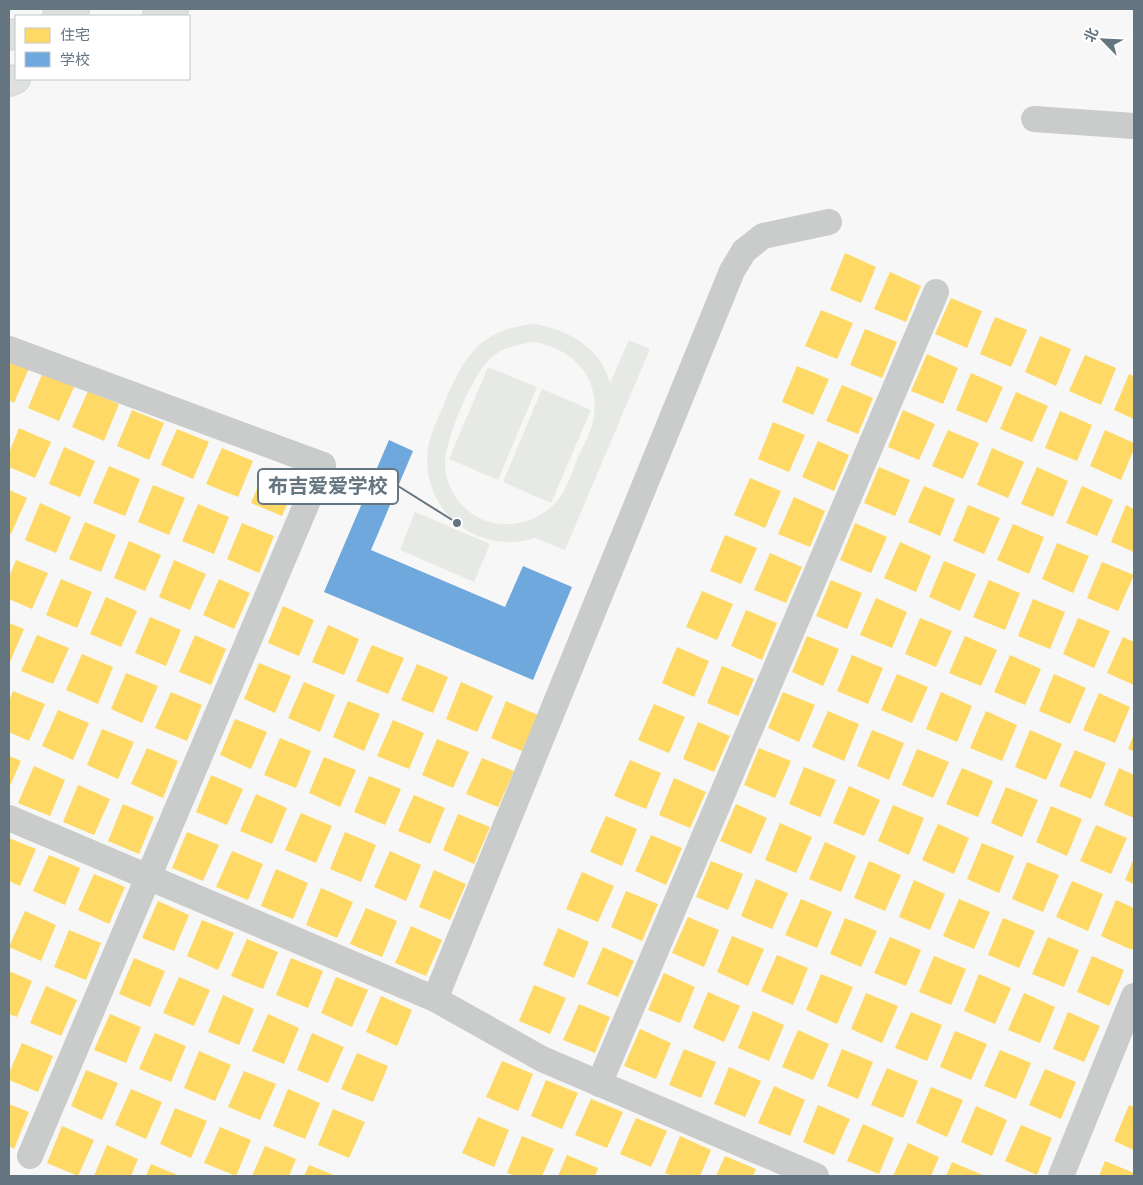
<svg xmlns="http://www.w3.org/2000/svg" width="1143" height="1185" font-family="Commissioner,'Noto Sans SC',sans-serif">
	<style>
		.green { fill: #e6e9e4; fill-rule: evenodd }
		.homes { fill: #ffd966 }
		.schools { fill: #6fa8dc }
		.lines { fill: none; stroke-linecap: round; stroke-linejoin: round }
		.primary-casing { stroke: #d3d4d5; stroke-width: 30 }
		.minor { stroke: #cacccc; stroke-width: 26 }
		.primary { stroke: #dfe0e0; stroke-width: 28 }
		.leader { fill: none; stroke: #657580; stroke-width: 2 }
		.callout-dot { fill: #657580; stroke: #fff; stroke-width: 2 }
		.callout { fill: #fff; stroke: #657580; stroke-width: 2 }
		.callout-label { font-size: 20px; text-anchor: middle; font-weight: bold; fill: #657580 }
	</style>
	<rect width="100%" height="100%" fill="#f7f7f7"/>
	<g class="green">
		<path d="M 535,324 C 569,330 601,348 610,383 L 629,340 L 650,349 L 565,550 L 535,538 C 478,556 420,511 428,449 C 430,432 440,415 446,399 C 466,353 482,329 535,324 ZM 534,342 C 571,348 599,375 594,415 C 593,429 584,444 578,457 C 572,472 567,489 557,501 C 534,528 489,534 463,506 C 453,496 446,481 445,466 C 444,442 473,372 492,357 C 504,347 519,344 534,342 Z"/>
		<path d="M 488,367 L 537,387 L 498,480 L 449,459 Z"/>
		<path d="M 542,389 L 591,410 L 551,503 L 503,482 Z"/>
		<path d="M 415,512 L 490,544 L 474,582 L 400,550 Z"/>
	</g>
	<g class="homes">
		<path d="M 845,253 L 876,267 L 861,303 L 830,290 Z"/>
		<path d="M 890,272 L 921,286 L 906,322 L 874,309 Z"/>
		<path d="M 951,298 L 982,311 L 967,348 L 935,334 Z"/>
		<path d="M 821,310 L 853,323 L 837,359 L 805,346 Z"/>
		<path d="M 995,317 L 1027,330 L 1011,367 L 980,354 Z"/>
		<path d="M 865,329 L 897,342 L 882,378 L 850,365 Z"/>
		<path d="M 1040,336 L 1071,349 L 1056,386 L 1025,372 Z"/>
		<path d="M 927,354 L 958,368 L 943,404 L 911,391 Z"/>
		<path d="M 1085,355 L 1116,368 L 1101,405 L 1069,391 Z"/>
		<path d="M 9,357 L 30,366 L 14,403 L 9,400 Z"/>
		<path d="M 797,366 L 829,379 L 813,415 L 782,402 Z"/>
		<path d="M 43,372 L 75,385 L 59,421 L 28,408 Z"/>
		<path d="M 971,373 L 1003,387 L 987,423 L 956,410 Z"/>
		<path d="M 1129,374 L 1134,376 L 1134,419 L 1114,410 Z"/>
		<path d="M 842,385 L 873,398 L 858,434 L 826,421 Z"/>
		<path d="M 88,391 L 119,404 L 104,441 L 72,427 Z"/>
		<path d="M 1016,392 L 1048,406 L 1032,442 L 1000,429 Z"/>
		<path d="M 132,410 L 164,423 L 149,460 L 117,446 Z"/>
		<path d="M 903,410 L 935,424 L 919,460 L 888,447 Z"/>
		<path d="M 1060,411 L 1092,425 L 1077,461 L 1045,448 Z"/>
		<path d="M 773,422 L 805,435 L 789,472 L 758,459 Z"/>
		<path d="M 19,428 L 51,442 L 35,478 L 9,467 L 9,453 Z"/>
		<path d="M 177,429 L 209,442 L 193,479 L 161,465 Z"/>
		<path d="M 948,430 L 979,443 L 963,479 L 932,466 Z"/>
		<path d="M 1105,430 L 1134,443 L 1134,449 L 1121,480 L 1090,466 Z"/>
		<path d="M 818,441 L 849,455 L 834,491 L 802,477 Z"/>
		<path d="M 64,447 L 95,461 L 80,497 L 49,484 Z"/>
		<path d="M 222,448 L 253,461 L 238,497 L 206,484 Z"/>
		<path d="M 992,448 L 1024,462 L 1008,498 L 977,485 Z"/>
		<path d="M 109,466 L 140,479 L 125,516 L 93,503 Z"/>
		<path d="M 266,467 L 298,480 L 282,516 L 251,503 Z"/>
		<path d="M 879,467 L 910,480 L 895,516 L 864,503 Z"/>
		<path d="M 1037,467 L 1068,481 L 1053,517 L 1021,504 Z"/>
		<path d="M 750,478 L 781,491 L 765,528 L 734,515 Z"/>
		<path d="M 153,485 L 185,498 L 169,535 L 138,522 Z"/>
		<path d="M 924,486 L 955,499 L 940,536 L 908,522 Z"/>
		<path d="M 1082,486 L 1113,500 L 1097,536 L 1066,523 Z"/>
		<path d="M 9,490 L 27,498 L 11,534 L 9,533 Z"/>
		<path d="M 794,497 L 825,511 L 810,547 L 778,534 Z"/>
		<path d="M 40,503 L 71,517 L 56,553 L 25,540 Z"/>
		<path d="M 198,504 L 229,517 L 214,554 L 182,541 Z"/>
		<path d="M 968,505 L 1000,518 L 984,554 L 953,541 Z"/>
		<path d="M 1126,505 L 1134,509 L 1134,552 L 1111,542 Z"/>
		<path d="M 85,522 L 116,535 L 101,572 L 69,559 Z"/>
		<path d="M 242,523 L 274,536 L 259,573 L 227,559 Z"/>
		<path d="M 855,523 L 887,537 L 871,573 L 840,560 Z"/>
		<path d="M 1013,524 L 1044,537 L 1029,574 L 997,560 Z"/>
		<path d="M 725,535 L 757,548 L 741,584 L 710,571 Z"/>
		<path d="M 129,541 L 161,555 L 145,591 L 114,578 Z"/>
		<path d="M 900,542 L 931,556 L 916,592 L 884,578 Z"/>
		<path d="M 1057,543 L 1089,556 L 1073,593 L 1042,579 Z"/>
		<path d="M 770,553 L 802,567 L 786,603 L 754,590 Z"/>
		<path d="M 16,560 L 48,573 L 32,609 L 9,599 L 9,577 Z"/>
		<path d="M 174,560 L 206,574 L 190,610 L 159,597 Z"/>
		<path d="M 944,561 L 976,574 L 960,611 L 929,597 Z"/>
		<path d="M 1102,562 L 1134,575 L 1118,611 L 1087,598 Z"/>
		<path d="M 61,579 L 92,592 L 77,628 L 46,615 Z"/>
		<path d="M 219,579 L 250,593 L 234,629 L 203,615 Z"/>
		<path d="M 831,580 L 862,593 L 847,629 L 816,616 Z"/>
		<path d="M 989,580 L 1020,593 L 1005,630 L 973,617 Z"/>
		<path d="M 702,591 L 733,604 L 717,640 L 686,627 Z"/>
		<path d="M 106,597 L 137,611 L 121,647 L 90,634 Z"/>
		<path d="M 876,598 L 907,612 L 892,648 L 860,635 Z"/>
		<path d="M 1033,599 L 1065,612 L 1050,649 L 1018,636 Z"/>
		<path d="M 283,606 L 314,620 L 299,656 L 268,643 Z"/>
		<path d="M 746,610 L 777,623 L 762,660 L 731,646 Z"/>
		<path d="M 150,617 L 181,630 L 166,666 L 135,653 Z"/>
		<path d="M 920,618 L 952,631 L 936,667 L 905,654 Z"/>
		<path d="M 1078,618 L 1110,631 L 1094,668 L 1063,654 Z"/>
		<path d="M 9,623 L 24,629 L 9,664 Z"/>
		<path d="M 328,625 L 359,639 L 344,675 L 312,662 Z"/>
		<path d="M 37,635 L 69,648 L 53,684 L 21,671 Z"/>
		<path d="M 195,635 L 226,649 L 211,685 L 179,672 Z"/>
		<path d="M 807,636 L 839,649 L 823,686 L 792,672 Z"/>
		<path d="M 965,636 L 997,650 L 981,686 L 949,673 Z"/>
		<path d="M 1123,637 L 1134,642 L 1134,685 L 1107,673 Z"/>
		<path d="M 372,645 L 404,658 L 388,694 L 356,681 Z"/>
		<path d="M 677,647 L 709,661 L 694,697 L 662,683 Z"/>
		<path d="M 82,654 L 113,667 L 98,704 L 66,690 Z"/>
		<path d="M 852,655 L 883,668 L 868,704 L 837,691 Z"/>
		<path d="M 1010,655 L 1041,669 L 1025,705 L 994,692 Z"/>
		<path d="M 259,663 L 291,676 L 275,713 L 244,699 Z"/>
		<path d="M 417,664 L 448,677 L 433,713 L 401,700 Z"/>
		<path d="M 722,666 L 754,679 L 738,716 L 707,703 Z"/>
		<path d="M 126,673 L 158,686 L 142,723 L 111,709 Z"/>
		<path d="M 897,674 L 928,687 L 912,723 L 881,710 Z"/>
		<path d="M 1054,674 L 1086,688 L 1070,724 L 1039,711 Z"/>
		<path d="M 304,682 L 335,695 L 320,732 L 288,718 Z"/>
		<path d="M 461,682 L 493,696 L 477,732 L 446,719 Z"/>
		<path d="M 13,691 L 45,704 L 29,741 L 9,732 L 9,701 Z"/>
		<path d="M 171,692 L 202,705 L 187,741 L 155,728 Z"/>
		<path d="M 783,692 L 815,705 L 799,742 L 768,728 Z"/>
		<path d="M 941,692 L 972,706 L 957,742 L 926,729 Z"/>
		<path d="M 1099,693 L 1130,707 L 1115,743 L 1083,730 Z"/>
		<path d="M 348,701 L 380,714 L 364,751 L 333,737 Z"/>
		<path d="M 506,701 L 538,715 L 522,751 L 491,738 Z"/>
		<path d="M 654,704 L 685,717 L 669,753 L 638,740 Z"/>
		<path d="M 58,710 L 89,723 L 73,760 L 42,746 Z"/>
		<path d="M 828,711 L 859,724 L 844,761 L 812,747 Z"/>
		<path d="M 986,711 L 1017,725 L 1002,761 L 970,748 Z"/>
		<path d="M 235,719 L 267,732 L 251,769 L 220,755 Z"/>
		<path d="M 393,720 L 424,733 L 409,769 L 377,756 Z"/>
		<path d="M 698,722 L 730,736 L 714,772 L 683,759 Z"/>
		<path d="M 102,729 L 134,742 L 118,779 L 87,765 Z"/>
		<path d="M 872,730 L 904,743 L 889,780 L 857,766 Z"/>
		<path d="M 1030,730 L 1062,744 L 1046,780 L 1015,767 Z"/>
		<path d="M 1134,734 L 1134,751 L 1128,749 Z"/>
		<path d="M 280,738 L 311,751 L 296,788 L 264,775 Z"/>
		<path d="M 437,739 L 469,752 L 453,788 L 422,775 Z"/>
		<path d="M 147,748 L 178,761 L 163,798 L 131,784 Z"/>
		<path d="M 759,748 L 791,761 L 775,798 L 744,785 Z"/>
		<path d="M 917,749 L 949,762 L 933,798 L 902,785 Z"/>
		<path d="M 1075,750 L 1106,763 L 1091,799 L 1059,786 Z"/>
		<path d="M 9,756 L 21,761 L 9,788 Z"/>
		<path d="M 324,757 L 356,770 L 340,807 L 309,793 Z"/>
		<path d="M 482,758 L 514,771 L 498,807 L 466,794 Z"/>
		<path d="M 630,760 L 661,773 L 646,809 L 614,796 Z"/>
		<path d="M 34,766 L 65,780 L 50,816 L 18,803 Z"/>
		<path d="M 804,767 L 836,780 L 820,817 L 789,804 Z"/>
		<path d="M 962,768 L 993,781 L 978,817 L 946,804 Z"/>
		<path d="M 1119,768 L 1134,775 L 1134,818 L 1104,805 Z"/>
		<path d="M 211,775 L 243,789 L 227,825 L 196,812 Z"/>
		<path d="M 369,776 L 401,789 L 385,825 L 354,812 Z"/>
		<path d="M 674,778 L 706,792 L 690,828 L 659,815 Z"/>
		<path d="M 78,785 L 110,799 L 94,835 L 63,822 Z"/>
		<path d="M 849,786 L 880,800 L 864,836 L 833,823 Z"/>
		<path d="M 1006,787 L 1038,800 L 1022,837 L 991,823 Z"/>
		<path d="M 256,794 L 287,808 L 272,844 L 240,831 Z"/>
		<path d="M 414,795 L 445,808 L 430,844 L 398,831 Z"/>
		<path d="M 123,804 L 154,817 L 139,854 L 108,841 Z"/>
		<path d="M 736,804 L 767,818 L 751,854 L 720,841 Z"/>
		<path d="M 893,805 L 924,818 L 909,855 L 878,841 Z"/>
		<path d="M 1051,806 L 1082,819 L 1067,856 L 1036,842 Z"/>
		<path d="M 301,813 L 332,826 L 316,863 L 285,850 Z"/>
		<path d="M 458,814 L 490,827 L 474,864 L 443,850 Z"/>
		<path d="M 606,816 L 637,829 L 622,866 L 590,852 Z"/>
		<path d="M 780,823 L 812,837 L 796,873 L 765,860 Z"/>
		<path d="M 938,824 L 969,838 L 954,874 L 922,860 Z"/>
		<path d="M 1096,825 L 1127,838 L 1111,874 L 1080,861 Z"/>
		<path d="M 187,832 L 219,845 L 203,881 L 172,868 Z"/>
		<path d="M 345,832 L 376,845 L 361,882 L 330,869 Z"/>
		<path d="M 651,835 L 682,848 L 666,885 L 635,871 Z"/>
		<path d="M 9,838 L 36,849 L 20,886 L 9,881 Z"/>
		<path d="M 825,842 L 856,856 L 841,892 L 809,879 Z"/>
		<path d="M 982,843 L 1014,856 L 999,893 L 967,879 Z"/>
		<path d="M 232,851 L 263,864 L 248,900 L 216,887 Z"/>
		<path d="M 390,851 L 421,865 L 406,901 L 374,887 Z"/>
		<path d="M 49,855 L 80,868 L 65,905 L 33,891 Z"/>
		<path d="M 1134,858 L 1134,884 L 1125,880 Z"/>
		<path d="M 711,861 L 743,874 L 728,910 L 696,897 Z"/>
		<path d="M 869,861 L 901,875 L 885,911 L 854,898 Z"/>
		<path d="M 1027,862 L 1059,875 L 1043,912 L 1012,899 Z"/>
		<path d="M 276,869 L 308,883 L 293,919 L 261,906 Z"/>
		<path d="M 434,870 L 466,884 L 450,920 L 419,907 Z"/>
		<path d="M 582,872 L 614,886 L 598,922 L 566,909 Z"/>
		<path d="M 94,874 L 125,887 L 109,924 L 78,910 Z"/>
		<path d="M 756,879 L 788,893 L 772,929 L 741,916 Z"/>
		<path d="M 914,880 L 945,894 L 930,930 L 899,917 Z"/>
		<path d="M 1072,881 L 1103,894 L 1088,931 L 1056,917 Z"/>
		<path d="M 321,888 L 353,902 L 337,938 L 306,925 Z"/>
		<path d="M 626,891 L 658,904 L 642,941 L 611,927 Z"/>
		<path d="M 801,899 L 832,912 L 817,948 L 785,935 Z"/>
		<path d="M 959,899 L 990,912 L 974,949 L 943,936 Z"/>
		<path d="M 1116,900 L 1134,908 L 1134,945 L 1132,950 L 1101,936 Z"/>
		<path d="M 158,901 L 189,915 L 174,951 L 142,938 Z"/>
		<path d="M 366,908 L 397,921 L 382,957 L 350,944 Z"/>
		<path d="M 25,911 L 56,925 L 41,961 L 9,947 Z"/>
		<path d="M 688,917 L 719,930 L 704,967 L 672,953 Z"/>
		<path d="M 845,918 L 877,931 L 861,967 L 830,954 Z"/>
		<path d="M 1003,918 L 1035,931 L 1019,968 L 988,955 Z"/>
		<path d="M 202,920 L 234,933 L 218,970 L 187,956 Z"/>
		<path d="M 411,926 L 442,940 L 426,976 L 395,963 Z"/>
		<path d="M 558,928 L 589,942 L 574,978 L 543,965 Z"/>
		<path d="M 69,930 L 101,943 L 86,980 L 54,967 Z"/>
		<path d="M 732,936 L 764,949 L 748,986 L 717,972 Z"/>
		<path d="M 890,937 L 921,950 L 906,986 L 874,973 Z"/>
		<path d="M 1048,937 L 1079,950 L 1064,987 L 1032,974 Z"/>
		<path d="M 247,939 L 278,952 L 263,989 L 231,976 Z"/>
		<path d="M 603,947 L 634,961 L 618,997 L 587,984 Z"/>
		<path d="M 777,955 L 808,968 L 793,1005 L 761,991 Z"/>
		<path d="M 934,956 L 966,969 L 951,1005 L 919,992 Z"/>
		<path d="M 1092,956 L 1124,970 L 1109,1006 L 1077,992 Z"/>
		<path d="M 134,958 L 165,971 L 150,1007 L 119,994 Z"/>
		<path d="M 291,958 L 323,971 L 308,1008 L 276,995 Z"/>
		<path d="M 9,971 L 32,981 L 17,1017 L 9,1014 Z"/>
		<path d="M 664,973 L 695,987 L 680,1023 L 648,1010 Z"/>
		<path d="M 821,974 L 853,987 L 837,1024 L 806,1010 Z"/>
		<path d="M 979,974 L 1011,988 L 995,1024 L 964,1011 Z"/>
		<path d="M 179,977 L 210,990 L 194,1026 L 163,1013 Z"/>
		<path d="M 336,977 L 368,990 L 352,1027 L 321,1013 Z"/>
		<path d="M 534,985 L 566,998 L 550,1034 L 519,1021 Z"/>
		<path d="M 46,986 L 77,1000 L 61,1036 L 30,1023 Z"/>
		<path d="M 708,992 L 740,1006 L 724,1042 L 693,1028 Z"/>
		<path d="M 866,993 L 898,1006 L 882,1043 L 851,1029 Z"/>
		<path d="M 1024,993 L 1055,1007 L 1040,1043 L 1008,1030 Z"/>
		<path d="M 223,995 L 254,1009 L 239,1045 L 208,1032 Z"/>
		<path d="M 381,996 L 412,1010 L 397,1046 L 366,1032 Z"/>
		<path d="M 579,1004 L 610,1017 L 595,1053 L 563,1040 Z"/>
		<path d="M 753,1011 L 784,1025 L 769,1061 L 738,1048 Z"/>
		<path d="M 911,1012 L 942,1025 L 927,1061 L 895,1048 Z"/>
		<path d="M 1068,1012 L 1100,1026 L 1084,1062 L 1053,1049 Z"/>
		<path d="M 110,1014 L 141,1027 L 126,1063 L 94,1050 Z"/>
		<path d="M 268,1014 L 299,1028 L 284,1064 L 252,1051 Z"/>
		<path d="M 640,1029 L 671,1043 L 656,1079 L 624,1066 Z"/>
		<path d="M 798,1030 L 829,1044 L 813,1080 L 782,1067 Z"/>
		<path d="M 955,1031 L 987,1044 L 971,1080 L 940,1067 Z"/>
		<path d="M 155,1033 L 186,1046 L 171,1082 L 139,1069 Z"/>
		<path d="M 312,1033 L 344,1047 L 328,1083 L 297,1070 Z"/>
		<path d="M 22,1043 L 53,1056 L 38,1092 L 9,1080 L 9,1073 Z"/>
		<path d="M 684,1049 L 716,1062 L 701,1098 L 669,1085 Z"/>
		<path d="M 842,1049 L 873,1062 L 858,1099 L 827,1086 Z"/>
		<path d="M 1000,1050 L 1031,1063 L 1016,1099 L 984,1086 Z"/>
		<path d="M 199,1051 L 231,1065 L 215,1101 L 184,1088 Z"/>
		<path d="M 357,1053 L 388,1066 L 373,1102 L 341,1089 Z"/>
		<path d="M 502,1061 L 533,1074 L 518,1111 L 486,1097 Z"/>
		<path d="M 729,1067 L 761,1081 L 745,1117 L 714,1104 Z"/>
		<path d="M 887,1068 L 918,1081 L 903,1118 L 871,1105 Z"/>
		<path d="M 1045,1069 L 1076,1082 L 1061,1119 L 1029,1105 Z"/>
		<path d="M 86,1070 L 118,1083 L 102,1120 L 71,1106 Z"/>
		<path d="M 244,1071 L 276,1084 L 260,1120 L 228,1107 Z"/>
		<path d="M 546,1080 L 578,1093 L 562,1129 L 531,1116 Z"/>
		<path d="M 774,1086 L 805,1100 L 790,1136 L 758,1123 Z"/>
		<path d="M 931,1087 L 963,1100 L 947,1137 L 916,1123 Z"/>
		<path d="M 131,1089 L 162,1102 L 146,1139 L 115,1125 Z"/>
		<path d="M 288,1089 L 320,1103 L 305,1139 L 273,1126 Z"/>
		<path d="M 591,1099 L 623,1112 L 607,1148 L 575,1135 Z"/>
		<path d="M 9,1104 L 29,1112 L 14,1149 L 9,1146 Z"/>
		<path d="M 818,1105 L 850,1119 L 834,1155 L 803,1142 Z"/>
		<path d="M 1129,1105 L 1134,1107 L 1134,1150 L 1114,1141 Z"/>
		<path d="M 976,1106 L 1007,1120 L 992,1156 L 961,1142 Z"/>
		<path d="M 175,1108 L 207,1121 L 191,1158 L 160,1144 Z"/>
		<path d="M 333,1109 L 365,1122 L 349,1158 L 318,1145 Z"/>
		<path d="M 478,1117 L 509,1130 L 494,1167 L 462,1153 Z"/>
		<path d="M 636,1118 L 667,1131 L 651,1167 L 620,1154 Z"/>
		<path d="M 863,1124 L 894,1138 L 879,1174 L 847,1161 Z"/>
		<path d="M 1021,1125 L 1052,1138 L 1037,1175 L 1005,1161 Z"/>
		<path d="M 62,1126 L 94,1140 L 78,1176 L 47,1163 Z"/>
		<path d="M 220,1127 L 251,1140 L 236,1176 L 204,1163 Z"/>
		<path d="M 522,1136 L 554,1149 L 542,1176 L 516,1176 L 507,1173 Z"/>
		<path d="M 680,1136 L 711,1150 L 700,1176 L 672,1176 L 665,1173 Z"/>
		<path d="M 908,1143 L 939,1157 L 931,1176 L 893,1176 Z"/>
		<path d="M 107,1145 L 138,1159 L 131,1176 L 94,1176 Z"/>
		<path d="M 265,1146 L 296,1159 L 289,1176 L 252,1176 Z"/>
		<path d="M 567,1155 L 598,1168 L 595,1176 L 558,1176 Z"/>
		<path d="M 725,1156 L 756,1169 L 753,1176 L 716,1176 Z"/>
		<path d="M 1105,1161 L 1134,1173 L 1134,1176 L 1099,1176 Z"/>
		<path d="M 952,1162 L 985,1176 L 946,1176 Z"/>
		<path d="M 151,1164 L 180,1176 L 146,1176 Z"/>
		<path d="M 309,1165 L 336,1176 L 304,1176 Z"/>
	</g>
	<path class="schools" d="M 389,440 L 413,451 L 371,550 L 505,607 L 523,566 L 572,587 L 533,680 L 324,592 Z"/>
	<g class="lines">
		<g class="primary-casing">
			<g id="primary">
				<path d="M 57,16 L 75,9"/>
				<path d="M 157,16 L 174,9"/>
				<path d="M 9,36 L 16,33"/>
				<path d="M 9,82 L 16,79"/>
			</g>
		</g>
		<g class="minor">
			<path d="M 1034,119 L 1134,126"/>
			<path d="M 9,349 L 323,465 L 30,1156"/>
			<path d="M 9,818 L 435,999 L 542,1059 L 816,1176"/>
			<path d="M 435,999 L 732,271 L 744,251 L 763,236 L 829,222"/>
			<path d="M 599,1084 L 936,292"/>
			<path d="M 1061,1176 L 1134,996"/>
		</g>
		<use href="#primary" class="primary"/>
	</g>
	<path class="leader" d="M457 523L398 486"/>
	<circle class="callout-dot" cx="457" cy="523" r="5"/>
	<rect class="callout" x="258" y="469" width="140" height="35" rx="5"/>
	<g class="callout-label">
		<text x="328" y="493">布吉爱爱学校</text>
	</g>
	<rect width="1143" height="1185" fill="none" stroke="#657580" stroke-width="20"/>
	<rect x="15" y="15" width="175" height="65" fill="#ffffff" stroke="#c1c8cc"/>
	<rect x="25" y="28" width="25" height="15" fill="#ffd966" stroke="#c1c8cc"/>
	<text x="60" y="40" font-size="15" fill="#657580">住宅</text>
	<rect x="25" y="52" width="25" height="15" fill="#6fa8dc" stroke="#c1c8cc"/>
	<text x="60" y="65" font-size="15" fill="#657580">学校</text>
	<g transform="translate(1103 40) rotate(294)" stroke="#ffffff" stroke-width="4" paint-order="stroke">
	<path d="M0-4L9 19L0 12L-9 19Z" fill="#657580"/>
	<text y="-8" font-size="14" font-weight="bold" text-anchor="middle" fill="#657580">北</text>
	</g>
</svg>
